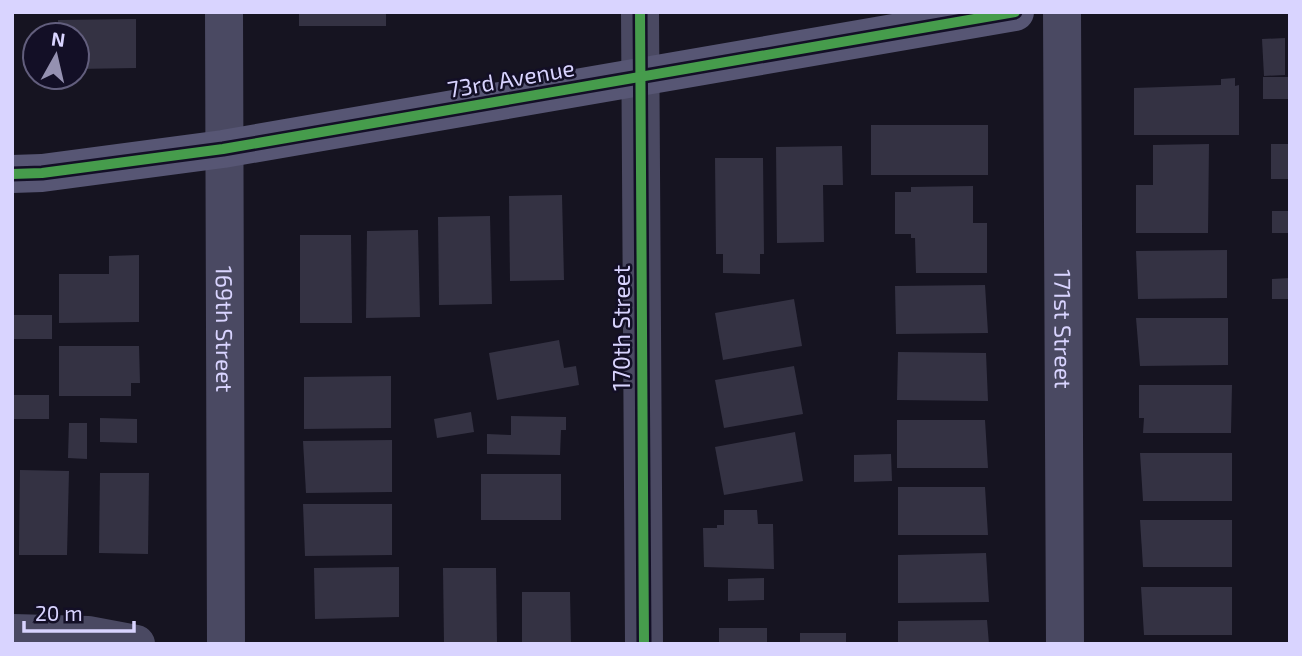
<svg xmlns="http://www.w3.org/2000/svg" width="1302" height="656" font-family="'Exo 2',sans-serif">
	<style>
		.building { fill: #343243 }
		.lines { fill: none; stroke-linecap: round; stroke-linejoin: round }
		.street { stroke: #4a4962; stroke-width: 38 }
		.secondary { stroke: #575674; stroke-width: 38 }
		.cycleway-casing { stroke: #130f26; stroke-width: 15 }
		.cycleway { stroke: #469c4c; stroke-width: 10 }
		.labels { text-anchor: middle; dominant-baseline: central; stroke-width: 5; stroke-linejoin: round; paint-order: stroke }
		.street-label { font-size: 23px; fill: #d9d4ff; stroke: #130f26 }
	</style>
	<rect width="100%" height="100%" fill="#161421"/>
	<g class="building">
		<rect x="299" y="12" width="87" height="14"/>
		<path d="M 136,19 L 136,68 L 77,69 L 77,35 L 58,35 L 58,20 Z"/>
		<path d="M 1285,38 L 1285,75 L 1264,76 L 1262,39 Z"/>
		<rect x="1263" y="77" width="27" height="22"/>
		<path d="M 1235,78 L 1235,86 L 1239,85 L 1239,135 L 1134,135 L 1134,88 L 1221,85 L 1221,79 Z"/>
		<rect x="871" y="125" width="117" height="50"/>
		<path d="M 1209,144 L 1208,233 L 1136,233 L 1136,185 L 1153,185 L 1153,145 Z"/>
		<rect x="1271" y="144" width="19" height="35"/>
		<path d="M 842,146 L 843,185 L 823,185 L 824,242 L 777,243 L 776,147 Z"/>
		<path d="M 715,158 L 763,158 L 764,254 L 760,254 L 760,274 L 723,273 L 723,254 L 716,254 Z"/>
		<path d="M 973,186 L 973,223 L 987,223 L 987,273 L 916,273 L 915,238 L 911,238 L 911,234 L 895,234 L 895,192 L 911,192 L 911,187 Z"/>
		<path d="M 562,195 L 564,280 L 510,281 L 509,196 Z"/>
		<rect x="1272" y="211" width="18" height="22"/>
		<path d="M 490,216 L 492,304 L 439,305 L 438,217 Z"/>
		<path d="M 418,230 L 420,317 L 366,318 L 367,231 Z"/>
		<path d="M 300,235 L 351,235 L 352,323 L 300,323 Z"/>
		<path d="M 1227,250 L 1227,298 L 1138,299 L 1136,251 Z"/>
		<path d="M 139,255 L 139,322 L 59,323 L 59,274 L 109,274 L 109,256 Z"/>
		<path d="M 1290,278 L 1290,299 L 1272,299 L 1272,279 Z"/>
		<path d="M 985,285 L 988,333 L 896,334 L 895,286 Z"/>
		<path d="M 794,299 L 802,346 L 723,360 L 715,313 Z"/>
		<path d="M 14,315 L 52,315 L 52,339 L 13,339 Z"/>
		<path d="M 1136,318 L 1228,318 L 1228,365 L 1140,366 Z"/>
		<path d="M 559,340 L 564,368 L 576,366 L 579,385 L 497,400 L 489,353 Z"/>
		<path d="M 59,346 L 139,346 L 140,383 L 131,383 L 131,396 L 59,396 Z"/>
		<path d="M 898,352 L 986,353 L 988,401 L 897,400 Z"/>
		<path d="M 794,366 L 803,414 L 724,428 L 715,380 Z"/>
		<path d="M 391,376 L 391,428 L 304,429 L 304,377 Z"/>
		<path d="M 1139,385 L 1232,385 L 1231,433 L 1143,433 L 1144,418 L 1139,418 Z"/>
		<rect x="12" y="395" width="37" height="24"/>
		<path d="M 471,412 L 474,432 L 437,438 L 434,419 Z"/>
		<path d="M 511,416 L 566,417 L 566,430 L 561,430 L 560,455 L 487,454 L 487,434 L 511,435 Z"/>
		<path d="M 100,418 L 137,419 L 137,443 L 100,442 Z"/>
		<path d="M 897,420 L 985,420 L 988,468 L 897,468 Z"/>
		<path d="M 69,423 L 87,423 L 87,459 L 68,458 Z"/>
		<path d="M 795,432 L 803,481 L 724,495 L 715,447 Z"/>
		<path d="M 392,440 L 392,492 L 306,493 L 303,441 Z"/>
		<path d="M 1140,453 L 1232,453 L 1232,501 L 1143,501 Z"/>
		<path d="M 891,454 L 892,481 L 854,482 L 854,455 Z"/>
		<path d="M 20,470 L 69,471 L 67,555 L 19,555 Z"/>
		<path d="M 100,473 L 149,473 L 148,554 L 99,553 Z"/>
		<rect x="481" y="474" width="80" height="46"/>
		<path d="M 898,487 L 985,487 L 988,535 L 898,535 Z"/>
		<path d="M 303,504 L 392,504 L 392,555 L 305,556 Z"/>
		<path d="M 724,510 L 757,510 L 758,524 L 773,524 L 774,569 L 704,567 L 703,528 L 717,528 L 717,525 L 724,525 Z"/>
		<path d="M 1140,520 L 1232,520 L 1232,567 L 1143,567 Z"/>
		<path d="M 986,553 L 989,602 L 898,603 L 898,555 Z"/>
		<path d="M 399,567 L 399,617 L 315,619 L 314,568 Z"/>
		<path d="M 443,568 L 496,568 L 497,644 L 444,644 Z"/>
		<path d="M 764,578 L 764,600 L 728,601 L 728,579 Z"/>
		<path d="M 1141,587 L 1232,587 L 1232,635 L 1144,635 Z"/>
		<path d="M 522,592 L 570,592 L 571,644 L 522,644 Z"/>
		<path d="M 987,620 L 989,644 L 898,644 L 898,621 Z"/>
		<rect x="719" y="628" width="48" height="16"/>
		<rect x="800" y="633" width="46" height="11"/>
	</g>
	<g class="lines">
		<g class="street">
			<path id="s1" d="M 224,12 L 226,644"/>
			<path d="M 640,12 L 644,644"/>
			<path id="s2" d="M 1062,12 L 1065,644"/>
			<path d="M 12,633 L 88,635 L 136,644"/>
		</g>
		<path class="secondary" d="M 12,174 L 42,173 L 223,149 L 1015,12"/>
		<g class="cycleway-casing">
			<g id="cycleway">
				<path d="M 640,12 L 644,644"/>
				<path d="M 12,174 L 42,173 L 223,149 L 1015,12"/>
			</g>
		</g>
		<use href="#cycleway" class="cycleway"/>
	</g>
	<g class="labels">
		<g class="street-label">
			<text transform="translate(511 78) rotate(-10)">73rd Avenue</text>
			<text stroke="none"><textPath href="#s1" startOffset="317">169th Street</textPath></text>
			<text transform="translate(621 328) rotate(-90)">170th Street</text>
			<text stroke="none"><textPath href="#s2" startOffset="317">171st Street</textPath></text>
		</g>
	</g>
	<rect width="1302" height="656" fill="none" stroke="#d9d4ff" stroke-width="28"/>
	<g transform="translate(56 56) rotate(8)"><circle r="33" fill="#130f26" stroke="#625e7d" stroke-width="2"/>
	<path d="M0-5L12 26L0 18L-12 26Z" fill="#9591b1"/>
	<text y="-10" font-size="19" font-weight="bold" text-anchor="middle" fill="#d9d4ff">N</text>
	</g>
	<path d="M24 621v10h110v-10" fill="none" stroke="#d9d4ff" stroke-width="3.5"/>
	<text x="35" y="621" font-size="21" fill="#d9d4ff" stroke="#130f26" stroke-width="5" paint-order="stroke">20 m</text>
</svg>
